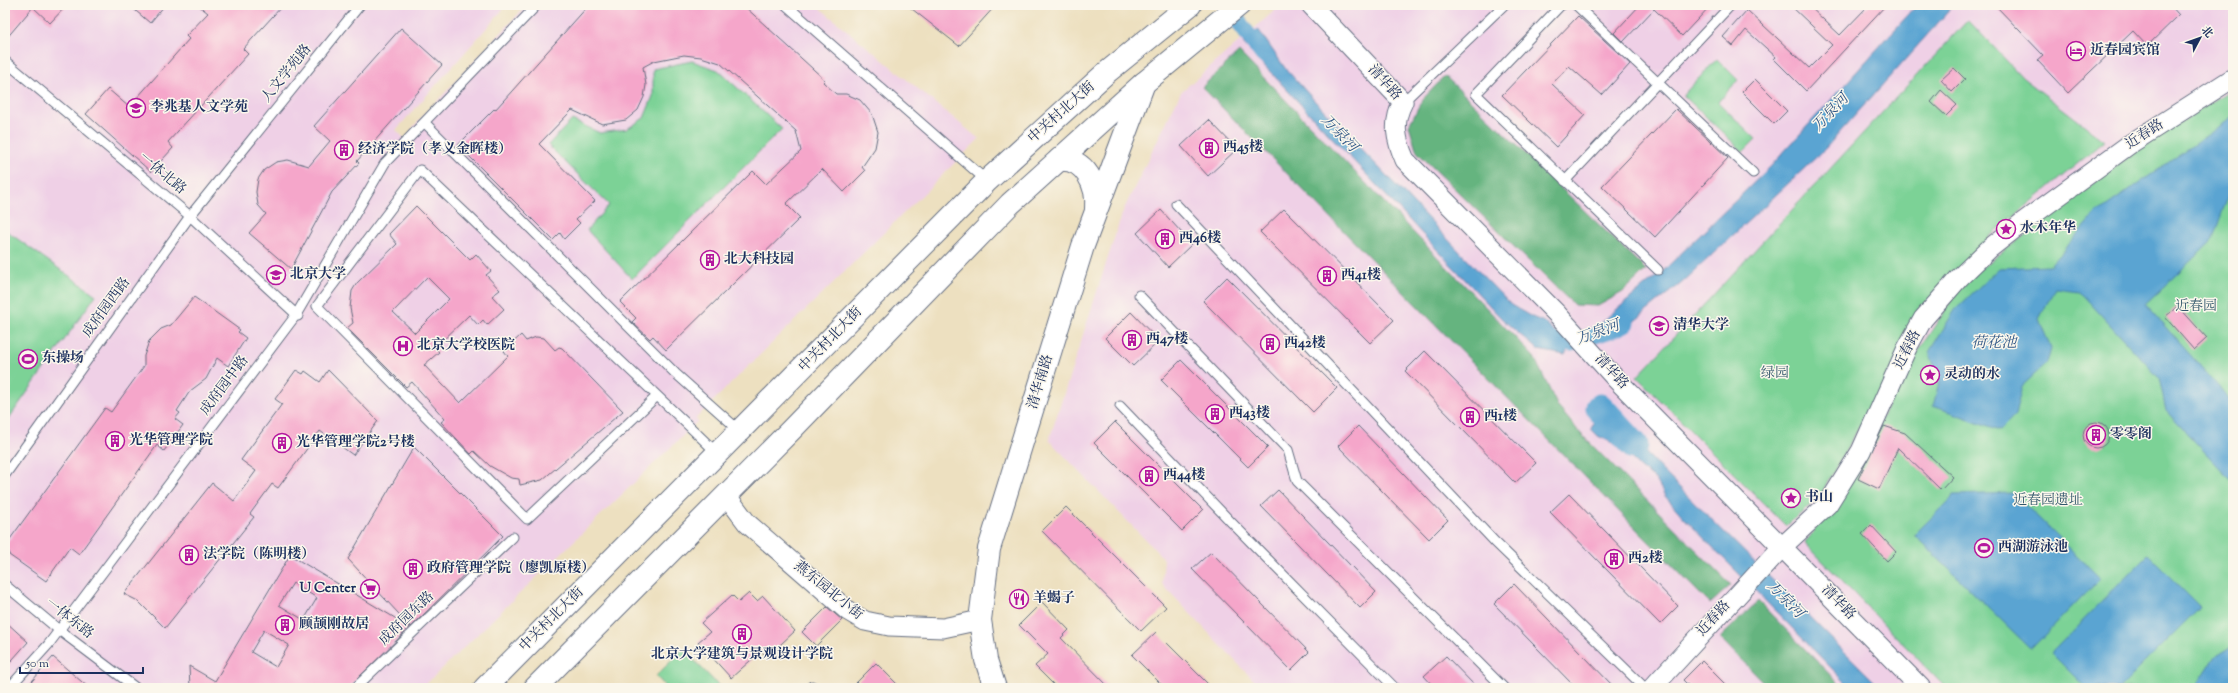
<svg xmlns="http://www.w3.org/2000/svg" width="2238" height="693" font-family="'Sorts Mill Goudy','Noto Serif SC',serif">
	<style>
		.built { fill: #efd0e6 }
		.green { fill: #7cd296; stroke: #4c807a }
		.forest { fill: #65b47f; stroke: #40726e }
		.water { fill: #5aa4d2; stroke: #3a6a98 }
		.lines { fill: none; stroke-linecap: round; stroke-linejoin: round }
		.canal { stroke: #5aa4d2; stroke-width: 17 }
		.river { stroke: #5aa4d2; stroke-width: 29 }
		.building { fill: #f5a6ca; fill-rule: evenodd }
		.lane-casing { stroke: #646d80; stroke-width: 11 }
		.street-casing { stroke: #646d80; stroke-width: 21 }
		.secondary-casing { stroke: #646d80; stroke-width: 24 }
		.primary-casing { stroke: #646d80; stroke-width: 24 }
		.lane { stroke: #fff; stroke-width: 9 }
		.street { stroke: #fff; stroke-width: 19 }
		.secondary { stroke: #fff; stroke-width: 22 }
		.primary { stroke: #fff; stroke-width: 22 }
		.labels { text-anchor: middle; dominant-baseline: central; stroke-width: 3; stroke-linejoin: round; paint-order: stroke }
		.poi-label { font-size: 14px; font-weight: bold; fill: #1b2f5e; stroke: #fbf7ec; text-anchor: start }
		.street-label { font-size: 14px; fill: #1b2f5e; stroke: #fbf7ec }
		.park-label { font-size: 14px; fill: #33586c; stroke: #fbf7ec }
		.water-label { font-size: 15px; font-style: italic; fill: #315887; stroke: #fbf7ec }
	</style>
	<rect width="100%" height="100%" fill="#fbf7ec"/>
	<filter id="ink" filterUnits="userSpaceOnUse"><feTurbulence type="fractalNoise" baseFrequency=".025" numOctaves="2"/><feDisplacementMap in="SourceGraphic" scale="8" xChannelSelector="R" yChannelSelector="G"/><feConvolveMatrix kernelMatrix="1 2 1 2 8 2 1 2 1" color-interpolation-filters="sRGB"/></filter>
	<filter id="wash" filterUnits="userSpaceOnUse"><feTurbulence type="fractalNoise" baseFrequency=".012" numOctaves="4" result="noise"/><feDisplacementMap in="SourceGraphic" scale="16" xChannelSelector="R" yChannelSelector="G"/><feGaussianBlur stdDeviation="0.9" result="paint"/><feColorMatrix in="noise" values="0 0 0 0 0 0 0 0 0 0 0 0 0 0 0 0 0 1.4 0 .05"/><feComposite in="paint" operator="in"/></filter>
	<g filter="url(#wash)">
		<rect width="100%" height="100%" fill="#ede0c0"/>
		<g class="built">
			<path d="M 5,5 L 507,5 L 396,130 L 406,140 L 414,126 L 527,5 L 816,5 L 979,139 L 696,418 L 698,421 L 422,688 L 5,688 Z"/>
			<path d="M 1281,5 L 2233,5 L 2233,688 L 1261,688 L 1162,584 L 1164,559 L 1049,440 L 1123,211 L 1181,92 Z"/>
		</g>
		<g class="green">
			<path d="M 1968,20 L 2023,78 L 2105,141 L 1990,236 L 1868,412 L 1818,499 L 1786,526 L 1637,377 Z"/>
			<path d="M 1717,59 L 1738,80 L 1718,102 L 1756,139 L 1743,152 L 1683,95 Z"/>
			<path d="M 692,61 L 718,70 L 782,129 L 632,279 L 587,230 L 609,205 L 548,145 L 572,120 L 600,133 L 627,129 L 644,118 L 653,96 L 653,69 Z"/>
			<path d="M 2233,88 L 2233,688 L 1946,688 L 1805,543 L 1852,479 L 1902,376 L 1964,281 L 2135,152 Z"/>
			<path d="M 5,230 L 96,295 L 5,424 Z"/>
			<path d="M 683,649 L 721,688 L 667,688 L 656,676 Z"/>
		</g>
		<g class="forest">
			<path d="M 1239,52 L 1534,357 L 1558,407 L 1582,435 L 1731,585 L 1710,604 L 1202,87 Z"/>
			<path d="M 1445,76 L 1646,270 L 1623,292 L 1598,306 L 1574,305 L 1417,152 L 1409,125 L 1422,100 Z"/>
			<path d="M 1758,601 L 1843,688 L 1769,688 L 1720,638 Z"/>
		</g>
		<g class="water">
			<path d="M 1917,5 L 1954,5 L 1824,150 L 1683,282 L 1621,332 L 1609,337 L 1598,325 L 1663,271 L 1771,166 Z"/>
			<path d="M 1258,29 L 1285,68 L 1314,100 L 1511,305 L 1532,317 L 1544,322 L 1569,346 L 1565,355 L 1538,350 L 1503,320 L 1243,43 Z"/>
			<path d="M 2233,117 L 2233,191 L 2229,193 L 2212,241 L 2145,304 L 2233,403 L 2233,482 L 2166,411 L 2159,378 L 2079,291 L 2055,288 L 2039,319 L 2051,349 L 2047,363 L 2022,386 L 2015,415 L 2000,430 L 1933,406 L 1940,380 L 1929,352 L 1955,310 L 1999,268 L 2049,266 L 2098,212 Z"/>
			<path d="M 1610,415 L 1662,470 L 1881,688 L 1851,688 L 1685,519 L 1665,496 L 1656,480 L 1639,467 L 1621,447 L 1598,436 L 1591,429 L 1593,424 Z"/>
			<path d="M 2013,493 L 2100,578 L 2031,649 L 1914,535 L 1954,495 Z"/>
			<path d="M 2148,555 L 2200,607 L 2119,688 L 2102,688 L 2100,686 L 2097,688 L 2086,688 L 2051,653 Z"/>
			<path d="M 2233,646 L 2233,688 L 2195,688 L 2215,657 Z"/>
		</g>
		<g class="lines">
			<g class="canal">
				<path d="M 1226,5 L 1263,55"/>
				<path d="M 1542,339 L 1572,343 L 1619,327 L 1626,323"/>
			</g>
			<path class="river" d="M 1600,408 L 1634,445"/>
		</g>
		<g id="blocks">
			<g class="building">
				<path d="M 5,5 L 67,5 L 50,23 L 33,7 L 5,40 Z"/>
				<path d="M 129,5 L 165,5 L 150,23 Z"/>
				<path d="M 198,5 L 283,5 L 243,49 L 248,54 L 168,142 L 173,148 L 151,172 L 86,114 L 108,89 L 129,107 L 189,39 L 186,36 L 208,13 Z"/>
				<path d="M 589,5 L 743,5 L 825,80 L 823,82 L 836,94 L 846,94 L 860,100 L 872,114 L 878,132 L 875,148 L 862,167 L 865,171 L 844,192 L 822,169 L 786,204 L 800,218 L 666,350 L 653,336 L 650,339 L 632,322 L 636,318 L 620,302 L 753,171 L 766,184 L 801,151 L 796,131 L 720,63 L 701,57 L 684,55 L 654,61 L 643,67 L 646,85 L 644,97 L 638,110 L 626,120 L 602,124 L 572,110 L 539,144 L 595,201 L 576,219 L 580,223 L 564,239 L 560,233 L 553,240 L 458,145 L 494,109 L 495,110 Z"/>
				<path d="M 907,5 L 996,5 L 959,46 Z"/>
				<path d="M 1640,5 L 1711,5 L 1682,36 L 1654,9 L 1623,42 L 1614,33 Z"/>
				<path d="M 1790,5 L 1808,5 L 1840,35 L 1869,5 L 1886,5 L 1806,91 L 1774,59 L 1776,57 L 1746,30 L 1733,46 L 1723,37 L 1747,10 L 1809,68 L 1832,45 Z"/>
				<path d="M 1995,5 L 2074,5 L 2079,10 L 2084,5 L 2170,5 L 2179,15 L 2147,46 L 2133,31 L 2068,93 L 2037,60 L 2043,55 Z"/>
				<path d="M 1578,16 L 1630,64 L 1602,95 L 1569,66 L 1552,84 L 1585,115 L 1556,147 L 1502,95 Z"/>
				<path d="M 401,28 L 442,65 L 357,161 L 359,163 L 332,192 L 291,269 L 249,233 L 266,214 L 258,205 L 256,192 L 258,179 L 264,170 L 276,162 L 288,160 L 309,166 L 330,141 L 314,126 Z"/>
				<path d="M 1954,68 L 1965,79 L 1952,92 L 1941,80 Z"/>
				<path d="M 1755,79 L 1787,111 L 1774,124 L 1742,92 Z"/>
				<path d="M 1941,90 L 1957,105 L 1946,116 L 1931,102 Z"/>
				<path d="M 1676,109 L 1728,158 L 1655,237 L 1602,186 Z"/>
				<path d="M 1209,120 L 1237,149 L 1208,176 L 1181,146 Z"/>
				<path d="M 416,206 L 470,260 L 476,254 L 491,271 L 486,275 L 500,290 L 492,296 L 504,309 L 487,325 L 483,320 L 478,325 L 469,315 L 435,348 L 439,352 L 424,365 L 460,403 L 508,356 L 504,351 L 521,335 L 526,341 L 536,337 L 544,338 L 555,350 L 559,347 L 562,348 L 623,411 L 542,480 L 520,485 L 519,479 L 511,478 L 490,466 L 474,451 L 471,454 L 441,422 L 445,419 L 412,382 L 406,387 L 347,328 L 353,323 L 350,308 L 352,291 L 357,283 L 397,244 L 389,234 ZM 427,277 L 449,299 L 415,333 L 393,312 Z"/>
				<path d="M 1284,209 L 1394,320 L 1370,343 L 1260,232 Z"/>
				<path d="M 1161,210 L 1192,244 L 1168,267 L 1137,233 Z"/>
				<path d="M 1227,277 L 1337,388 L 1313,412 L 1203,301 Z"/>
				<path d="M 194,297 L 240,330 L 238,332 L 246,338 L 228,366 L 217,358 L 206,379 L 190,391 L 177,411 L 180,413 L 175,419 L 183,425 L 164,451 L 157,445 L 79,554 L 70,547 L 46,581 L 9,555 L 10,553 L 5,549 L 5,546 L 105,408 L 111,412 L 144,366 L 144,356 L 149,341 L 161,329 L 171,325 Z"/>
				<path d="M 2178,306 L 2207,338 L 2194,350 L 2165,317 Z"/>
				<path d="M 1131,312 L 1159,341 L 1133,366 L 1105,338 Z"/>
				<path d="M 1425,351 L 1536,463 L 1515,483 L 1405,371 Z"/>
				<path d="M 1181,360 L 1268,447 L 1248,467 L 1161,380 Z"/>
				<path d="M 296,370 L 303,374 L 305,371 L 320,382 L 328,370 L 378,421 L 353,455 L 320,431 L 278,488 L 272,484 L 250,514 L 254,517 L 165,628 L 138,601 L 124,594 L 212,483 L 234,501 L 256,471 L 241,460 L 282,404 L 275,399 Z"/>
				<path d="M 1115,422 L 1203,510 L 1182,531 L 1094,443 Z"/>
				<circle cx="2096" cy="435" r="13"/>
				<path d="M 1358,426 L 1448,520 L 1429,539 L 1338,446 Z"/>
				<path d="M 1884,426 L 1905,433 L 1953,477 L 1941,490 L 1898,448 L 1879,489 L 1858,479 Z"/>
				<path d="M 414,447 L 503,536 L 411,627 L 348,559 Z"/>
				<path d="M 1278,490 L 1376,592 L 1360,608 L 1261,506 Z"/>
				<path d="M 1569,494 L 1678,606 L 1660,624 L 1550,512 Z"/>
				<path d="M 1066,507 L 1166,607 L 1141,631 L 1042,531 Z"/>
				<path d="M 1871,525 L 1896,552 L 1887,561 L 1862,534 Z"/>
				<path d="M 1211,552 L 1309,652 L 1291,670 L 1192,569 Z"/>
				<path d="M 290,555 L 410,627 L 348,688 L 190,688 L 189,666 L 215,681 ZM 293,583 L 317,598 L 304,620 L 279,605 ZM 264,630 L 289,645 L 276,667 L 251,652 Z"/>
				<path d="M 1514,584 L 1615,688 L 1576,688 L 1494,604 Z"/>
				<path d="M 749,593 L 757,601 L 763,596 L 795,631 L 767,657 L 761,651 L 731,678 L 698,642 L 710,632 L 701,623 L 732,595 L 739,602 Z"/>
				<path d="M 1042,602 L 1069,630 L 1061,638 L 1110,688 L 1057,688 L 1035,666 L 1048,654 L 1019,625 Z"/>
				<path d="M 827,607 L 842,620 L 816,646 L 802,632 Z"/>
				<path d="M 5,621 L 28,642 L 5,668 Z"/>
				<path d="M 1156,632 L 1212,688 L 1165,688 L 1132,655 Z"/>
				<path d="M 1446,656 L 1477,688 L 1435,688 L 1424,676 Z"/>
				<path d="M 53,657 L 89,688 L 26,688 Z"/>
				<path d="M 1702,661 L 1729,688 L 1691,688 L 1683,680 Z"/>
				<path d="M 876,663 L 901,688 L 851,688 Z"/>
			</g>
		</g>
	</g>
	<g filter="url(#ink)">
		<use href="#blocks" fill-opacity="0" stroke="#646d80" stroke-width="1"/>
		<g class="lines">
			<g class="lane-casing">
				<g id="lane">
					<path d="M 786,5 L 987,181"/>
					<path d="M 1561,5 L 1476,94 L 1658,270"/>
					<path d="M 1576,5 L 1753,173"/>
					<path d="M 5,61 L 190,216 L 298,316"/>
					<path d="M 1403,102 L 1504,5"/>
					<path d="M 425,123 L 675,373 L 740,431"/>
					<path d="M 1565,181 L 1731,5"/>
					<path d="M 1176,204 L 1495,542 L 1645,688"/>
					<path d="M 1139,295 L 1288,450 L 1297,481 L 1504,688"/>
					<path d="M 657,396 L 527,519 L 317,306 L 420,170 L 691,428 L 718,454"/>
					<path d="M 1120,406 L 1231,522 L 1395,688"/>
					<path d="M 5,475 L 190,216 L 360,5"/>
					<path d="M 5,585 L 59,630 L 136,688"/>
					<path d="M 9,688 L 48,645 L 296,315 L 385,163 L 537,5"/>
					<path d="M 355,688 L 513,537"/>
					<path d="M 810,688 L 812,686 L 814,688"/>
				</g>
			</g>
			<g class="street-casing">
				<g id="street">
					<path d="M 1311,5 L 1403,102 C 1392,123 1396,140 1405,160 L 1558,315 L 1615,378 L 1921,688"/>
					<path d="M 726,495 L 747,523 L 848,611 L 865,621 L 889,626 L 943,628 L 980,620"/>
					<path d="M 1652,688 L 1783,546 L 1828,504 L 1861,451 L 1907,348 L 1923,319 L 1959,278 L 1990,248 L 2023,222 L 2130,144 L 2233,78"/>
				</g>
			</g>
			<g class="secondary-casing">
				<g id="secondary">
					<path d="M 1059,160 C 1085,157 1098,186 1096,209"/>
					<path d="M 995,688 L 986,660 L 980,620 L 989,549 L 1083,246 L 1144,83"/>
				</g>
			</g>
			<g class="primary-casing">
				<g id="primary">
					<path d="M 485,688 L 987,181 L 1106,73 L 1190,5"/>
					<path d="M 535,688 L 793,428 L 1010,204 L 1144,83 L 1239,5"/>
				</g>
			</g>
			<use href="#lane" class="lane"/>
			<use href="#street" class="street"/>
			<use href="#secondary" class="secondary"/>
			<use href="#primary" class="primary"/>
		</g>
	</g>
	<defs>
		<g id="hotel-ring" transform="scale(1)"><circle r="9.5" fill="#fbf7ec" stroke="#b5179e" stroke-width="1.5"/><path d="M-6-4.5h1.5V1H6V5H4.5V3h-9V5H-6ZM-4 0a1.8 1.8 0 1 1 3.6 0ZM.5 0V-2.5h3Q6-2.5 6 0Z" fill="#b5179e"/></g>
		<g id="university-ring" transform="scale(1)"><circle r="9.5" fill="#fbf7ec" stroke="#b5179e" stroke-width="1.5"/><path d="M0-5L7-2L0 1L-7-2ZM-4 1L0 2.5L4 1V4Q0 6-4 4Z" fill="#b5179e"/></g>
		<g id="building-ring" transform="scale(1)"><circle r="9.5" fill="#fbf7ec" stroke="#b5179e" stroke-width="1.5"/><path d="M-4-6H4V6H1V3H-1V6H-4ZM-2.5-4.3h1.7v1.8h-1.7ZM.8-4.3h1.7v1.8H.8ZM-2.5-1h1.7V.8h-1.7ZM.8-1h1.7V.8H.8Z" fill="#b5179e"/></g>
		<g id="sight-ring" transform="scale(1)"><circle r="9.5" fill="#fbf7ec" stroke="#b5179e" stroke-width="1.5"/><path d="M0-6L1.8-2.2L6-1.7L2.9 1.2L3.7 5.4L0 3.3L-3.7 5.4L-2.9 1.2L-6-1.7L-1.8-2.2Z" fill="#b5179e"/></g>
		<g id="hospital-ring" transform="scale(1)"><circle r="9.5" fill="#fbf7ec" stroke="#b5179e" stroke-width="1.5"/><path d="M-5-5h3v3.5h4V-5h3V5h-3V1.5h-4V5h-3Z" fill="#b5179e"/></g>
		<g id="stadium-ring" transform="scale(1)"><circle r="9.5" fill="#fbf7ec" stroke="#b5179e" stroke-width="1.5"/><path d="M0-5a6.5 5 0 1 0 0 10a6.5 5 0 1 0 0-10ZM-3.5-1.8h7v3.6h-7Z" fill="#b5179e"/></g>
		<g id="supermarket-ring" transform="scale(1)"><circle r="9.5" fill="#fbf7ec" stroke="#b5179e" stroke-width="1.5"/><path d="M-6-5.5h2.5l.6 2H6L4.5 2H-2.5L-4.4-4H-6ZM-1.5 3.2a1.3 1.3 0 1 0 .1 0ZM3 3.2a1.3 1.3 0 1 0 .1 0Z" fill="#b5179e"/></g>
		<g id="restaurant-ring" transform="scale(1)"><circle r="9.5" fill="#fbf7ec" stroke="#b5179e" stroke-width="1.5"/><path d="M-5-6h1v4h1v-4h1v4h1v-4h1v5L-1.5 .5V6h-2V.5L-5-1ZM5-6V6H3V1.5H1.5Q1.5-4 5-6Z" fill="#b5179e"/></g>
	</defs>
	<g fill-rule="evenodd">
		<use href="#hotel-ring" x="2076" y="51"/>
		<use href="#university-ring" x="136" y="108"/>
		<use href="#building-ring" x="1209" y="148"/>
		<use href="#building-ring" x="344" y="150"/>
		<use href="#sight-ring" x="2006" y="229"/>
		<use href="#building-ring" x="1165" y="239"/>
		<use href="#building-ring" x="710" y="260"/>
		<use href="#university-ring" x="276" y="275"/>
		<use href="#building-ring" x="1327" y="276"/>
		<use href="#university-ring" x="1659" y="326"/>
		<use href="#building-ring" x="1132" y="340"/>
		<use href="#building-ring" x="1270" y="344"/>
		<use href="#hospital-ring" x="403" y="346"/>
		<use href="#stadium-ring" x="28" y="359"/>
		<use href="#sight-ring" x="1930" y="375"/>
		<use href="#building-ring" x="1215" y="414"/>
		<use href="#building-ring" x="1470" y="417"/>
		<use href="#building-ring" x="2096" y="435"/>
		<use href="#building-ring" x="115" y="441"/>
		<use href="#building-ring" x="282" y="443"/>
		<use href="#building-ring" x="1149" y="476"/>
		<use href="#sight-ring" x="1791" y="498"/>
		<use href="#stadium-ring" x="1984" y="548"/>
		<use href="#building-ring" x="189" y="555"/>
		<use href="#building-ring" x="1614" y="559"/>
		<use href="#building-ring" x="413" y="569"/>
		<use href="#supermarket-ring" x="370" y="589"/>
		<use href="#restaurant-ring" x="1019" y="599"/>
		<use href="#building-ring" x="285" y="625"/>
		<use href="#building-ring" x="742" y="634"/>
	</g>
	<g class="labels">
		<g class="poi-label">
			<text x="2090" y="51">近春园宾馆</text>
			<text x="150" y="108">李兆基人文学苑</text>
			<text x="1223" y="148">西45楼</text>
			<text x="358" y="150">经济学院（孝义金晖楼）</text>
			<text x="2020" y="229">水木年华</text>
			<text x="1179" y="239">西46楼</text>
			<text x="724" y="260">北大科技园</text>
			<text x="290" y="275">北京大学</text>
			<text x="1341" y="276">西41楼</text>
			<text x="1673" y="326">清华大学</text>
			<text x="1146" y="340">西47楼</text>
			<text x="1284" y="344">西42楼</text>
			<text x="417" y="346">北京大学校医院</text>
			<text x="42" y="359">东操场</text>
			<text x="1944" y="375">灵动的水</text>
			<text x="1229" y="414">西43楼</text>
			<text x="1484" y="417">西1楼</text>
			<text x="2110" y="435">零零阁</text>
			<text x="129" y="441">光华管理学院</text>
			<text x="296" y="443">光华管理学院2号楼</text>
			<text x="1163" y="476">西44楼</text>
			<text x="1805" y="498">书山</text>
			<text x="1998" y="548">西湖游泳池</text>
			<text x="203" y="555">法学院（陈明楼）</text>
			<text x="1628" y="559">西2楼</text>
			<text x="427" y="569">政府管理学院（廖凯原楼）</text>
			<text x="356" y="589" text-anchor="end">U Center</text>
			<text x="1033" y="599">羊蝎子</text>
			<text x="299" y="625">顾颉刚故居</text>
			<text x="742" y="655" text-anchor="middle">北京大学建筑与景观设计学院</text>
		</g>
		<g class="street-label">
			<text transform="translate(287 74) rotate(-51)">人文学苑路</text>
			<text transform="translate(1384 83) rotate(48)">清华路</text>
			<text transform="translate(1062 113) rotate(-42)">中关村北大街</text>
			<text transform="translate(2145 135) rotate(-33)">近春路</text>
			<text transform="translate(162 174) rotate(40)">一体北路</text>
			<text transform="translate(107 308) rotate(-54)">成府园西路</text>
			<text transform="translate(831 340) rotate(-46)">中关村北大街</text>
			<text transform="translate(1908 350) rotate(-63)">近春路</text>
			<text transform="translate(1611 372) rotate(47)">清华路</text>
			<text transform="translate(1041 382) rotate(-73)">清华南路</text>
			<text transform="translate(225 386) rotate(-53)">成府园中路</text>
			<text transform="translate(828 591) rotate(39)">燕东园北小街</text>
			<text transform="translate(1838 603) rotate(46)">清华路</text>
			<text transform="translate(69 619) rotate(38)">一体东路</text>
			<text transform="translate(407 619) rotate(-44)">成府园东路</text>
			<text transform="translate(1714 619) rotate(-48)">近春路</text>
			<text transform="translate(552 620) rotate(-45)">中关村北大街</text>
		</g>
		<g class="park-label">
			<text x="2196" y="307">近春园</text>
			<text x="1775" y="374">绿园</text>
			<text x="2048" y="501">近春园遗址</text>
		</g>
		<g class="water-label">
			<text transform="translate(1831 113) rotate(-47)">万泉河</text>
			<text transform="translate(1339 134) rotate(46)">万泉河</text>
			<text transform="translate(1598 333) rotate(-20)">万泉河</text>
			<text x="1994" y="343">荷花池</text>
			<text transform="translate(1785 600) rotate(46)">万泉河</text>
		</g>
	</g>
	<rect width="2238" height="693" fill="none" stroke="#fbf7ec" stroke-width="20"/>
	<g transform="translate(2200 38) rotate(49)" stroke="#fbf7ec" stroke-width="3" paint-order="stroke">
	<path d="M0-3L7 15L0 10L-7 15Z" fill="#1b2f5e"/>
	<text y="-6" font-size="11" font-weight="bold" text-anchor="middle" fill="#1b2f5e">北</text>
	</g>
	<path d="M20 667v6h123v-6" fill="none" stroke="#1b2f5e" stroke-width="2"/>
	<text x="26" y="667" font-size="12" fill="#1b2f5e" stroke="#fbf7ec" stroke-width="3" paint-order="stroke">50 m</text>
</svg>
